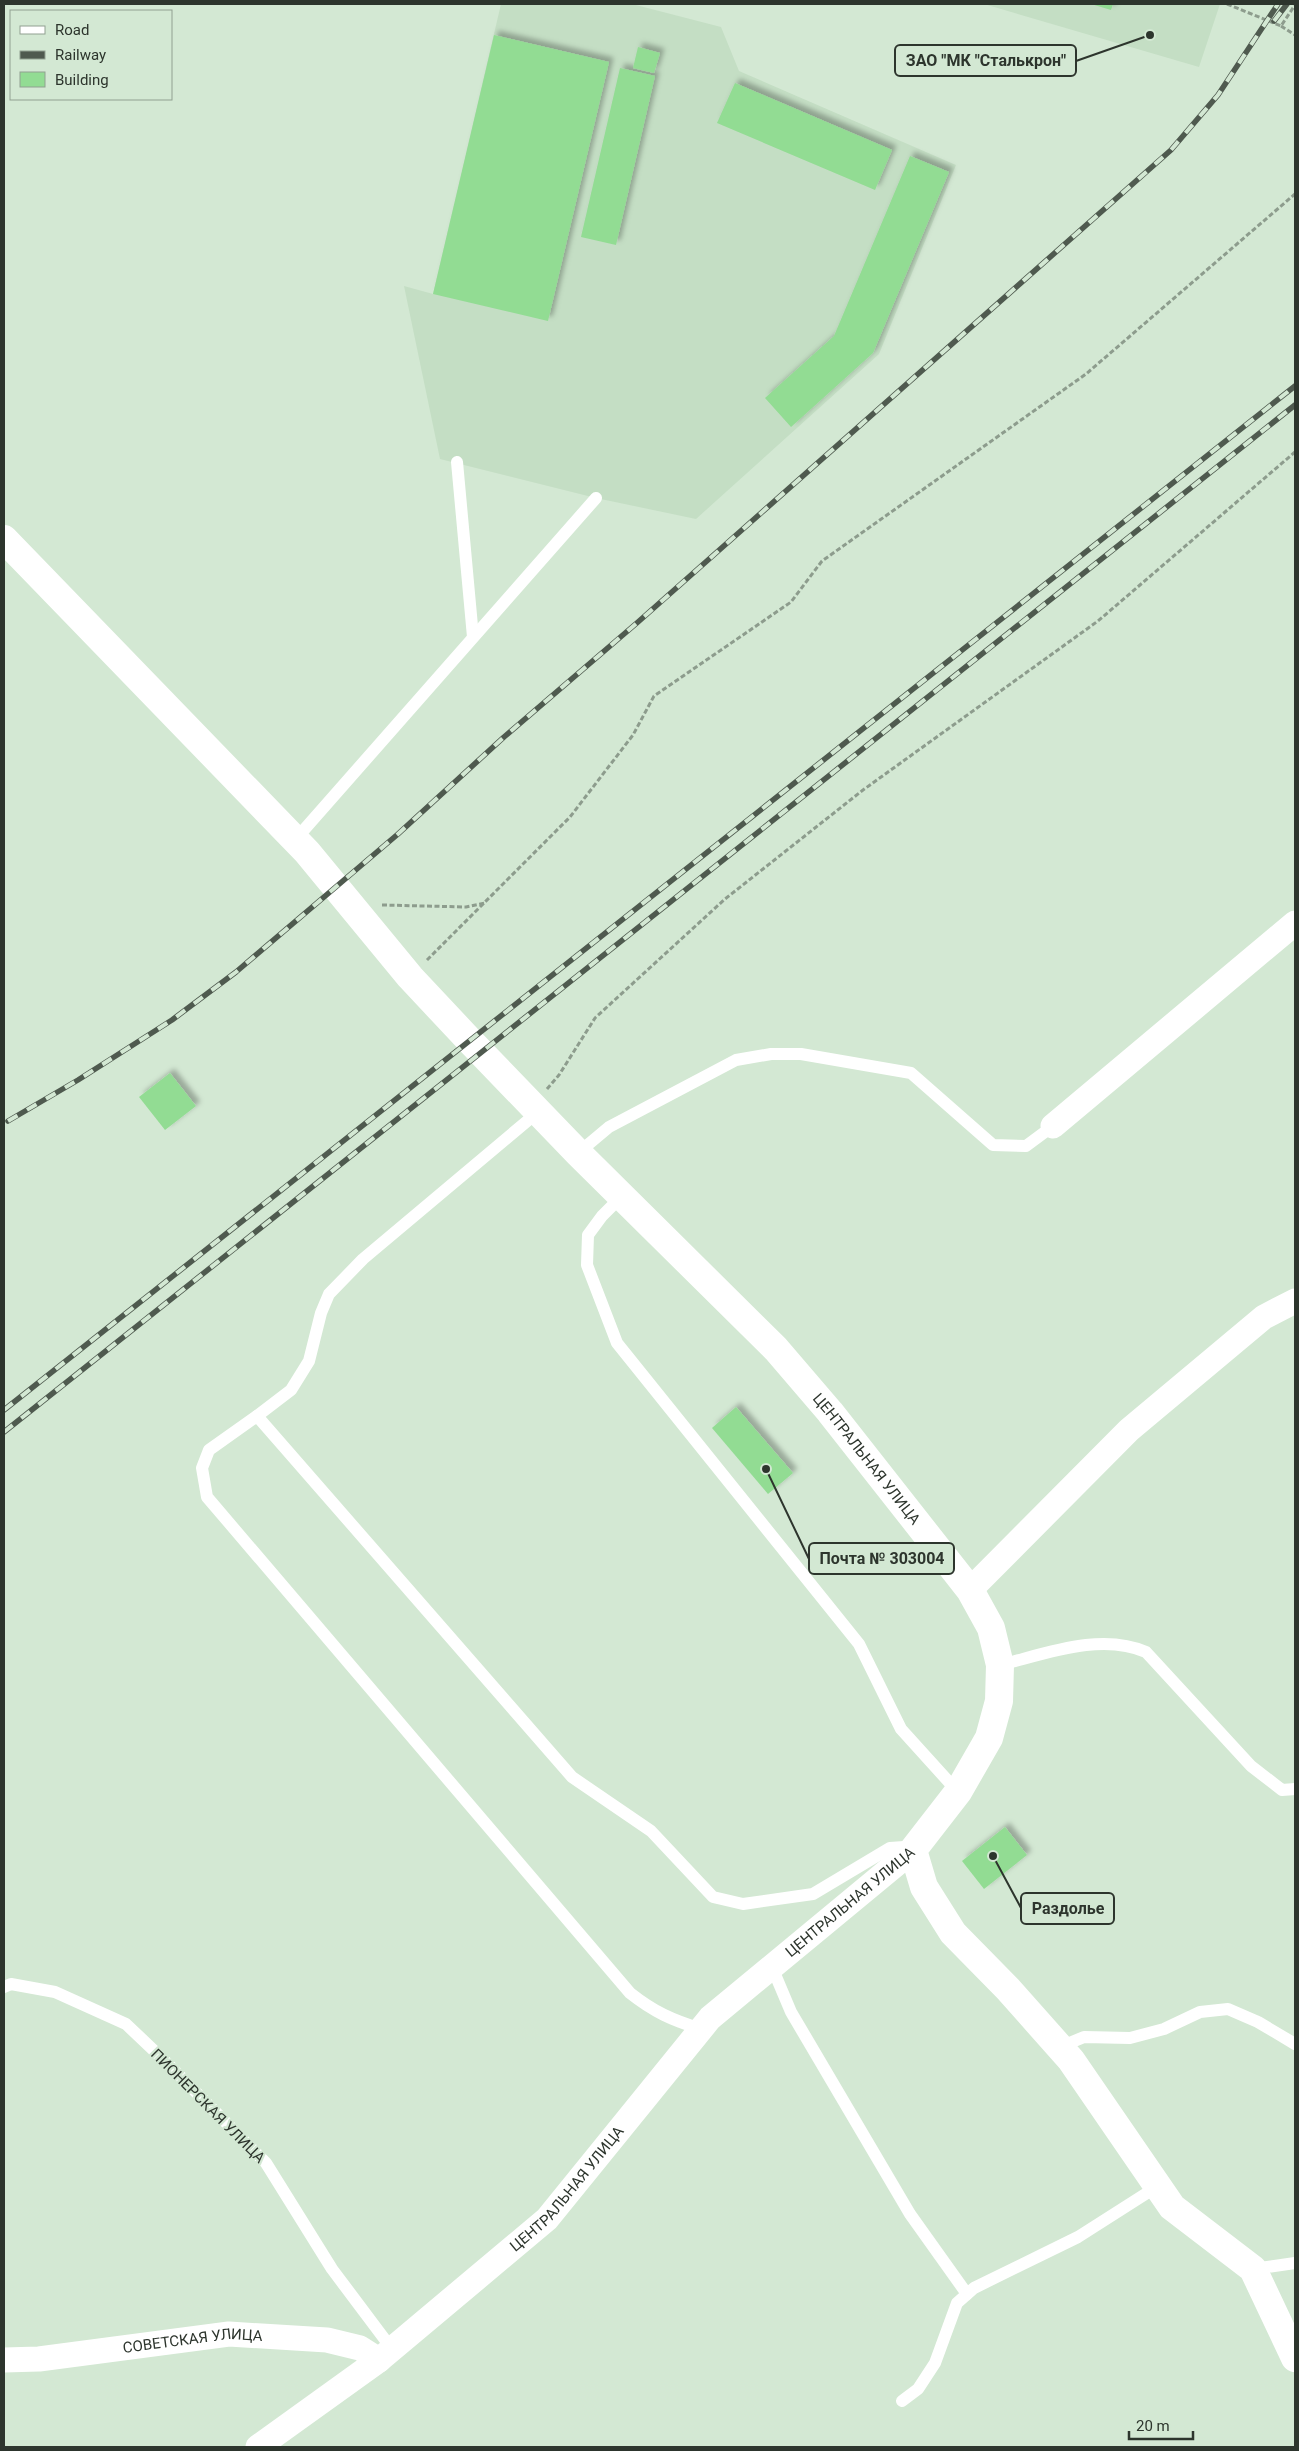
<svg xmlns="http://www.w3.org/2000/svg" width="1299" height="2451" font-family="Roboto,sans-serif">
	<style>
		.built { fill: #c4dec4 }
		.building { fill: #92dc93; filter: url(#shadow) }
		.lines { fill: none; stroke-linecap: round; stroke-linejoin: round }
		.path { stroke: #8d9c8d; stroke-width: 3; stroke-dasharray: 5 2.5; stroke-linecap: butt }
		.service { stroke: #fff; stroke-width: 12 }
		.minor { stroke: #fff; stroke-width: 25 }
		.tertiary { stroke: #fff; stroke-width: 28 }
		.rail-casing { stroke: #4f5a4f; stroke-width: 5.5 }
		.rail { stroke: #d3e8d3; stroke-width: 4; stroke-dasharray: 11; stroke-linecap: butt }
		.labels { text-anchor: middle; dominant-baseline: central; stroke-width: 4.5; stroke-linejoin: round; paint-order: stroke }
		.street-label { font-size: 15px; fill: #2d352d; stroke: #d3e8d3 }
		.leader { fill: none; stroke: #2d352d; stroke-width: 2 }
		.callout-dot { fill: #2d352d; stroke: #d3e8d3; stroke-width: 2 }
		.callout { fill: #d3e8d3; stroke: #2d352d; stroke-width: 2 }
		.callout-label { font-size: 16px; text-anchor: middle; font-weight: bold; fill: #2d352d }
	</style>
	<defs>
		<filter id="shadow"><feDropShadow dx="4.5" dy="-4.5" stdDeviation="2.5" flood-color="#0004"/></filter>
	</defs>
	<rect width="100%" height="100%" fill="#d3e8d3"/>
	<g class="built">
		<path d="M 501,4 L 632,4 L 721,27 L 739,71 L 956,165 L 879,354 L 696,519 L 596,498 L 440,459 L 404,286 L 433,294 Z"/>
		<path d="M 984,4 L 1220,4 L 1199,67 Z"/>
	</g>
	<g class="building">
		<path d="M 1091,4 L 1113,4 L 1111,10 Z"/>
		<path d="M 494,35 L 609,62 L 548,321 L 433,294 Z"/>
		<path d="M 638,47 L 660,53 L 654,73 L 633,68 Z"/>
		<path d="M 620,68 L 655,76 L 616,245 L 581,237 Z"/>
		<path d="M 735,83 L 892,150 L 875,190 L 717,123 Z"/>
		<path d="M 910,156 L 949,172 L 873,353 L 791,427 L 765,398 L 834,336 Z"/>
		<path d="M 170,1073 L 196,1106 L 165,1130 L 139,1097 Z"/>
		<path d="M 736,1407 L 793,1473 L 768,1494 L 712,1428 Z"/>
		<path d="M 1005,1827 L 1027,1855 L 984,1889 L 962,1861 Z"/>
	</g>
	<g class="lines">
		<g class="path">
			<path d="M 1227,4 L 1281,26 L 1295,5"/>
			<path d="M 1281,26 L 1295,35"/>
			<path d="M 382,905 L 466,907 L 485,903"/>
			<path d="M 427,960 L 570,817 L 633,735 L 654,696 L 791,602 L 822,561 L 1086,374 L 1295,194"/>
			<path d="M 547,1089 L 559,1075 L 595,1018 L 725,899 L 863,790 L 1098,621 L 1295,452"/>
		</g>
		<g class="service">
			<path d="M 457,462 L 473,637"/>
			<path d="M 295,840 L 596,498"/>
			<path d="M 578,1153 L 609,1127 L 736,1060 L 771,1054 L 801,1054 L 911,1073 L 993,1145 L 1026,1146 L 1053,1126"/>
			<path d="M 622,1196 L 602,1216 L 588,1235 L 587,1265 L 617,1343 L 859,1644 L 901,1729 L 958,1792"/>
			<path d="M 257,1416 L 291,1390 L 309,1361 L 321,1313 L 329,1294 L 363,1259 L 538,1112"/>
			<path d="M 1000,1665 C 1045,1654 1101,1632 1146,1652 L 1251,1766 L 1282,1790 L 1295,1789"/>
			<path d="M 772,1967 L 791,2012 L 910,2214 L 967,2294"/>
			<path d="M 4,1987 L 11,1984 L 55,1992 L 126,2024 L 167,2063 L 266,2163 L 332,2269 L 392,2349"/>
			<path d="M 701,2029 C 672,2020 654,2012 630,1993 L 207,1497 L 202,1468 L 209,1450 L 257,1416 L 572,1777 L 651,1831 L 713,1897 L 743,1904 L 813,1894 L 890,1848 L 904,1847 L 913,1850"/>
			<path d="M 1060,2047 L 1084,2037 L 1130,2038 L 1164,2029 L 1200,2012 L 1228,2009 L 1258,2022 L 1295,2044"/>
			<path d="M 1253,2269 L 1295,2263"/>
			<path d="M 902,2401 L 918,2389 L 935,2363 L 957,2303 L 974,2288 L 1078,2237 L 1158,2186"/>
		</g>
		<g class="minor">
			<path d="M 1053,1126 L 1295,923"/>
			<path d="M 970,1590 L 1129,1430 L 1264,1317 L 1295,1301"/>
			<path id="s1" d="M 4,2360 L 39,2359 L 229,2334 L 327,2340 L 360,2348 L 379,2360"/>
			<path id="s2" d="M 258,2447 L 379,2360 L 547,2219 L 710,2018 L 913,1850"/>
		</g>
		<path class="tertiary" id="s3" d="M 4,539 L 307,852 L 410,977 L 470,1041 L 578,1153 L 776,1349 L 830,1412 L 970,1590 L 991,1628 L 1000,1665 L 999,1701 L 989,1738 L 958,1792 L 913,1850 L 924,1887 L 953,1933 L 1008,1989 L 1071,2060 L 1172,2207 L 1253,2269 L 1295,2358"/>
		<g class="rail-casing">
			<g id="rail">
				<path d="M 1274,21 L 1287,4"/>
				<path d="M 8,1121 L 78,1080 L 172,1020 L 236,972 L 398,834 L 504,737 L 638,622 L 1171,150 L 1218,95 L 1278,4"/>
				<path d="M 4,1410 L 1295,386"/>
				<path d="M 4,1432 L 1295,405"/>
			</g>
		</g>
		<use href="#rail" class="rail"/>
	</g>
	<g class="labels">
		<g class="street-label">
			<text stroke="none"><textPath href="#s3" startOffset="1262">ЦЕНТРАЛЬНАЯ УЛИЦА</textPath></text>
			<text stroke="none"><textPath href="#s2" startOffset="809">ЦЕНТРАЛЬНАЯ УЛИЦА</textPath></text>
			<text transform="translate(208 2106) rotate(45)">ПИОНЕРСКАЯ УЛИЦА</text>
			<text stroke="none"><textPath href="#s2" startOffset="404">ЦЕНТРАЛЬНАЯ УЛИЦА</textPath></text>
			<text stroke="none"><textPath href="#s1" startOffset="190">СОВЕТСКАЯ УЛИЦА</textPath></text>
		</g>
	</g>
	<path class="leader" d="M1150 35L1076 61M766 1469L809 1559M993 1856L1021 1908"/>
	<g class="callout-dot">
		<circle cx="1150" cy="35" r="5"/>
		<circle cx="766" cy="1469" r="5"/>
		<circle cx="993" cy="1856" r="5"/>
	</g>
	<g class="callout">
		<rect x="895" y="45" width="181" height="31" rx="5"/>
		<rect x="809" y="1543" width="145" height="31" rx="5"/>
		<rect x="1021" y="1893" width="93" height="31" rx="5"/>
	</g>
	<g class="callout-label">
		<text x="986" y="66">ЗАО "МК "Сталькрон"</text>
		<text x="882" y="1564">Почта № 303004</text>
		<text x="1068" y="1914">Раздолье</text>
	</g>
	<rect width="1299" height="2451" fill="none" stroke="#2d352d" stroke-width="10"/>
	<rect x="10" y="10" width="162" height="90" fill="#d3e8d3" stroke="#91a091"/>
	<rect x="20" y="26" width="25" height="8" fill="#ffffff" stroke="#91a091"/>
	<text x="55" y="35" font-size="15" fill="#2d352d">Road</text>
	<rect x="20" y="51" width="25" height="8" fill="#4f5a4f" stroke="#91a091"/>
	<text x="55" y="60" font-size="15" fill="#2d352d">Railway</text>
	<rect x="20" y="72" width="25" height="15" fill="#92dc93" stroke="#91a091"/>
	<text x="55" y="85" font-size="15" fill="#2d352d">Building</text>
	<path d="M1129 2431v8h64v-8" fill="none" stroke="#2d352d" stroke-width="2.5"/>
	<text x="1136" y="2431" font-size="15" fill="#2d352d" stroke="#d3e8d3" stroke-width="4" paint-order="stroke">20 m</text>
</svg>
